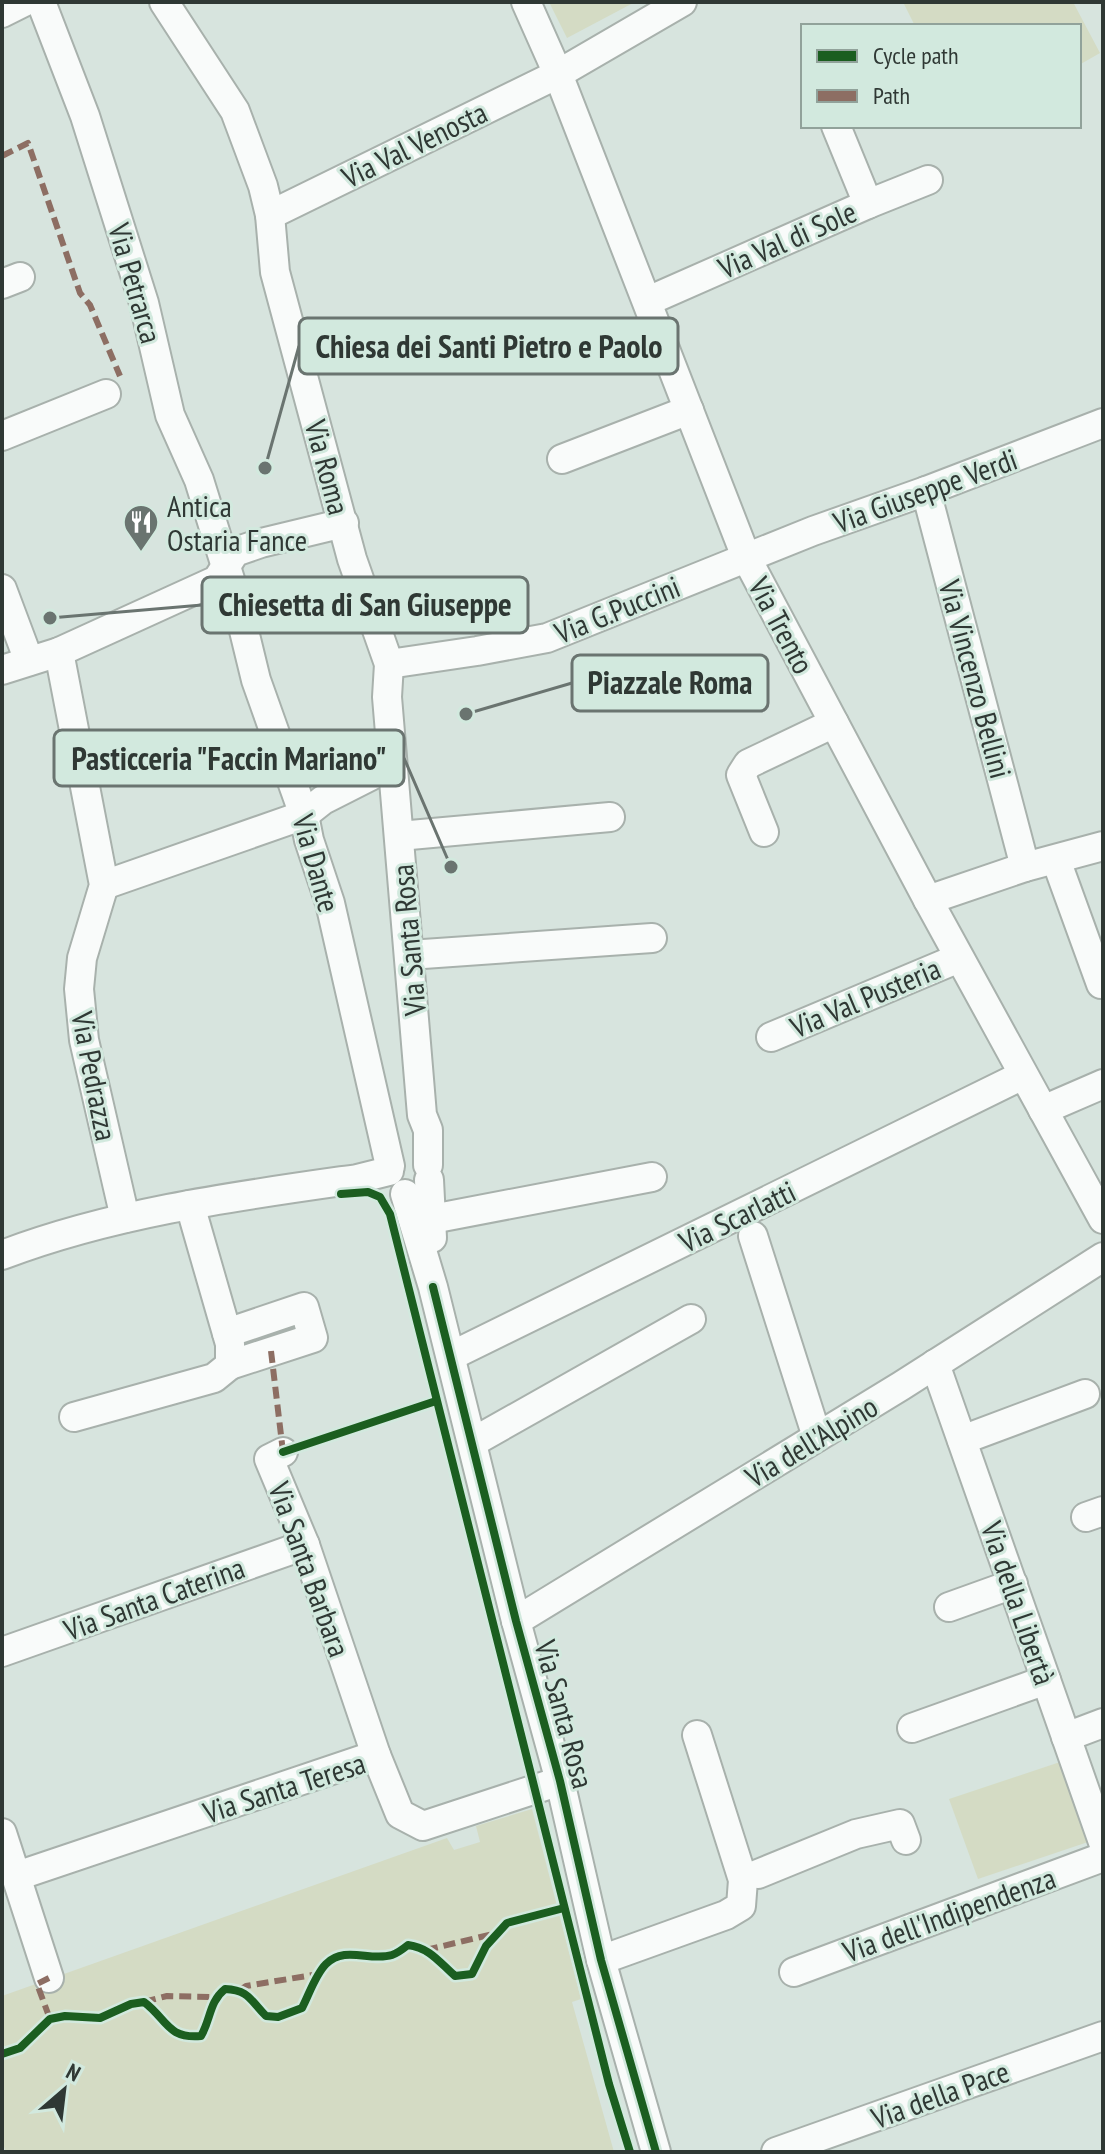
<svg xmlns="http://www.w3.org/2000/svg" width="1105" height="2154" font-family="'PT Sans Narrow',sans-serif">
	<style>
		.green { fill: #d4dbc4 }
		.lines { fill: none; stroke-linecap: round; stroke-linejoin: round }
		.minor-casing { stroke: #a8b1ac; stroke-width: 32 }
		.minor { stroke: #f9fbfa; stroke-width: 28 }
		.quiet { stroke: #8d6e63; stroke-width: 6; stroke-dasharray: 12 6; stroke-linecap: butt }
		.cycleway-casing { stroke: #d2e9de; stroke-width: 13 }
		.cycleway { stroke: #1b5e20; stroke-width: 8 }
		.labels { text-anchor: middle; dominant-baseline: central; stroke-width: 6; stroke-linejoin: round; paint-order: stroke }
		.street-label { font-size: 30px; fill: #2f3834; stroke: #d2e9de }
		.poi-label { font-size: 30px; fill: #2f3834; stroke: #d2e9de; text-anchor: start }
		.leader { fill: none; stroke: #6a7470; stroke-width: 3 }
		.callout-dot { fill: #6a7470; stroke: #d2e9de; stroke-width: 3 }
		.callout { fill: #d2e9de; stroke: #6a7470; stroke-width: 3 }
		.callout-label { font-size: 32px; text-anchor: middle; font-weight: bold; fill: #2f3834 }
	</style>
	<rect width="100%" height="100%" fill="#d7e4de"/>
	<g class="green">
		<path d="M 549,2 L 635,2 L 567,38 Z"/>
		<path d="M 903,2 L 1073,2 L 1100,53 L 1079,65 L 1079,26 L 915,26 Z"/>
		<path d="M 1060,1762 L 1088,1842 L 978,1879 L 949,1799 Z"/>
		<path d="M 532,1809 L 581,1999 L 572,2002 L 614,2152 L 6,2152 L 2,2141 L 2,1996 L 447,1838 L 454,1850 L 480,1842 L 476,1826 Z"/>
	</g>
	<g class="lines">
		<g class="minor-casing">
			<g id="minor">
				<path d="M 41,2 L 85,116 L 144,303 L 170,415 L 199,480 L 237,602 L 256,680 L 304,815 L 309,840 L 330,903 L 390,1166"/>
				<path d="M 164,2 L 235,111 L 263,186 L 270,215 L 275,272 L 352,559 L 389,664 L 387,697 L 422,1115 L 428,1130 L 428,1165"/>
				<path d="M 526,2 L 558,74 L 746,557 L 928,900 L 1103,1219"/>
				<path d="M 2,13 L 24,2"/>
				<path d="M 836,126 L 868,204"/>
				<path d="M 270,215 L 558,74 L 682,2"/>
				<path d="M 2,284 L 20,277"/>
				<path d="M 648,301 L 868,204 L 928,180"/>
				<path d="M 2,436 L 106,394"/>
				<path d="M 562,459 L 689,410"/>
				<path d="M 926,491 L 1025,867"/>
				<path d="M 2,589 L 29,661"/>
				<path d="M 59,652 L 104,885 L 82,958 L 79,989 L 84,1040 L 125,1218"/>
				<path d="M 389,664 L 477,651 L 547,638 L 813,531 L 926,491 L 1103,423"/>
				<path d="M 2,670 L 59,652 L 217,580 L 235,552 L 261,543 L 344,523"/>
				<path d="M 764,832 L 741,775 L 748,764 L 834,723"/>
				<path d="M 399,836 L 610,817"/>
				<path d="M 1056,860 L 1101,984"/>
				<path d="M 104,885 L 304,815 L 323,800 L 392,765"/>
				<path d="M 928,900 L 1025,867 L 1103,846"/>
				<path d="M 409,955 L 652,938"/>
				<path d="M 771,1037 L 959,958"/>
				<path d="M 1043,1110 L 1103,1084"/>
				<path d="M 429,1180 L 432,1238"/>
				<path d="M 405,1194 L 433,1287 L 516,1621 L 560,1781 L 601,1960 L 656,2152"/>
				<path d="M 432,1219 L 652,1177"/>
				<path d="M 753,1236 L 817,1437"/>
				<path d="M 2,1255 C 115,1212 237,1196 357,1179 L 389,1171"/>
				<path d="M 227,1333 L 304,1307 L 313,1338 L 230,1365"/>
				<path d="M 451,1356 L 1023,1075"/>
				<path d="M 935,1364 L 1103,1842"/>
				<path d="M 74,1417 L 214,1378 L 230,1365 L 230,1344 L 190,1205"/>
				<path d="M 962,1440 L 1085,1394"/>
				<path d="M 473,1442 L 691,1319"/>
				<path d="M 283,1452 L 269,1459 L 305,1545 L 376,1755 L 400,1814 L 423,1826 L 560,1781"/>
				<path d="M 1086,1517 L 1103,1511"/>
				<path d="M 949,1607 L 1013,1584"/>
				<path d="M 516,1621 L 901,1386 L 1103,1257"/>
				<path d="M 2,1652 L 305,1545"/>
				<path d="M 912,1728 L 1046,1680"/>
				<path d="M 1066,1737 L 1103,1723"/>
				<path d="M 2,1833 L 49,1978"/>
				<path d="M 758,1874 L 856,1834 L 900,1824 L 906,1840"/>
				<path d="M 17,1876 L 376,1755"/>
				<path d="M 601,1960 L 726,1915 L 741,1906 L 743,1880 L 697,1735"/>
				<path d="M 794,1972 L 1103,1857"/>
				<path d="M 776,2152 L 1103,2036"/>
			</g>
		</g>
		<use href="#minor" class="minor"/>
		<g class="quiet">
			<path d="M 2,156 L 28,143 L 80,293 L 90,305 L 120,376"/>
			<path d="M 271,1351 L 283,1452"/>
			<path d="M 426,1950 L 493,1934"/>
			<path d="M 49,1978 L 37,1984 L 50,2019"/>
			<path d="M 240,1990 L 246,1986 L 319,1974"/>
			<path d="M 144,2002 L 167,1996 L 215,1997"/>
		</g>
		<g class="cycleway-casing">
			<g id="cycleway">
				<path d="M 341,1194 L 368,1192 L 380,1197 L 390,1214 L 609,2084 L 630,2152"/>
				<path d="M 433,1287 L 516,1621 L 560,1781 L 601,1960 L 656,2152"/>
				<path d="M 283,1452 L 436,1401"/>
				<path d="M 2,2054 L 20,2048 L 50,2019 L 65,2016 L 100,2018 L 131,2004 L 144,2002 C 167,2019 167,2039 201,2036 C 211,2019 209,2002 225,1989 C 249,1990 250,2000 266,2016 L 278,2017 L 302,2008 C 309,1995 315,1975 326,1964 C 345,1945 370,1962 392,1955 C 398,1953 403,1949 408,1945 C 430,1948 439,1962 455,1976 L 472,1974 L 486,1946 L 507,1923 L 564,1908"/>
			</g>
		</g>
		<use href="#cycleway" class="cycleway"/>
	</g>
	<defs>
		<g id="restaurant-pin" transform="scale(1.8)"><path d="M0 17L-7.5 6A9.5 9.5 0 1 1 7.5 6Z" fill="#6a7470" stroke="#d2e9de"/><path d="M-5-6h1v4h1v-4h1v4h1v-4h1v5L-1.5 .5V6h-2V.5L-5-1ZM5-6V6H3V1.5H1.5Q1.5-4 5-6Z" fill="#fff"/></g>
	</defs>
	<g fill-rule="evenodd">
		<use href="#restaurant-pin" x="141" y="522"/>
	</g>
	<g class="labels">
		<g class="street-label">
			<text transform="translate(414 144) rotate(-26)">Via Val Venosta</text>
			<text transform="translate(787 239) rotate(-24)">Via Val di Sole</text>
			<text transform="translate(136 283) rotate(74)">Via Petrarca</text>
			<text transform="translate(328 467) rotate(75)">Via Roma</text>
			<text transform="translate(925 490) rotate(-20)">Via Giuseppe Verdi</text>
			<text transform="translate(617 609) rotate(-22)">Via G.Puccini</text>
			<text transform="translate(782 625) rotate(62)">Via Trento</text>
			<text transform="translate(976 679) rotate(75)">Via Vincenzo Bellini</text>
			<text transform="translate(317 863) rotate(74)">Via Dante</text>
			<text transform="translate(408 940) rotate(-95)">Via Santa Rosa</text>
			<text transform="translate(865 997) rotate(-23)">Via Val Pusteria</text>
			<text transform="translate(95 1076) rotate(79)">Via Pedrazza</text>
			<text transform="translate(737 1216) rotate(-26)">Via Scarlatti</text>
			<text transform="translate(811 1441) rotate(-31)">Via dell'Alpino</text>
			<text transform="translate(310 1569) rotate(70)">Via Santa Barbara</text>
			<text transform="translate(154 1598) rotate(-20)">Via Santa Caterina</text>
			<text transform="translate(1019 1603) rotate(71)">Via della Libertà</text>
			<text transform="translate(565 1714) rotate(75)">Via Santa Rosa</text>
			<text transform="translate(284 1787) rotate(-18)">Via Santa Teresa</text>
			<text transform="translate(949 1914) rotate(-20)">Via dell'Indipendenza</text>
			<text transform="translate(940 2094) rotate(-20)">Via della Pace</text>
		</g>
		<g class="poi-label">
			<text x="167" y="505">Antica<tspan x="167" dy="34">Ostaria Fance</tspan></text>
		</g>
	</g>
	<path class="leader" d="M265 468L299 346M50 618L202 605M466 714L572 683M451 867L404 758"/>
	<g class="callout-dot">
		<circle cx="265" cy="468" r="8"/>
		<circle cx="50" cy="618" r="8"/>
		<circle cx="466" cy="714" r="8"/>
		<circle cx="451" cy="867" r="8"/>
	</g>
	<g class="callout">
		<rect x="299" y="318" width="379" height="56" rx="8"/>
		<rect x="202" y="577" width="326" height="56" rx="8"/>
		<rect x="572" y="655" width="196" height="56" rx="8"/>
		<rect x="54" y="730" width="350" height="56" rx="8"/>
	</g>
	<g class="callout-label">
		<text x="489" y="358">Chiesa dei Santi Pietro e Paolo</text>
		<text x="365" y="616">Chiesetta di San Giuseppe</text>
		<text x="670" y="694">Piazzale Roma</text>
		<text x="229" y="770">Pasticceria "Faccin Mariano"</text>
	</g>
	<rect width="1105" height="2154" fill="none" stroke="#2f3834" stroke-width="8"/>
	<rect x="801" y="24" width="280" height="104" fill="#d2e9de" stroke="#91a29a" stroke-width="2"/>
	<rect x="817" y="50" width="40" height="12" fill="#1b5e20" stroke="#91a29a" stroke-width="2"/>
	<text x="873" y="64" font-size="24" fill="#2f3834">Cycle path</text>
	<rect x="817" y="90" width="40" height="12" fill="#8d6e63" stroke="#91a29a" stroke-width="2"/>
	<text x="873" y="104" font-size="24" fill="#2f3834">Path</text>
	<g transform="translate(64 2090) rotate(28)" stroke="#d2e9de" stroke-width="6" paint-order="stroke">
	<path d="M0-6L14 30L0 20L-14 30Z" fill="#2f3834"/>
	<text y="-12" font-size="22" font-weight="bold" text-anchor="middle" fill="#2f3834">N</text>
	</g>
</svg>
